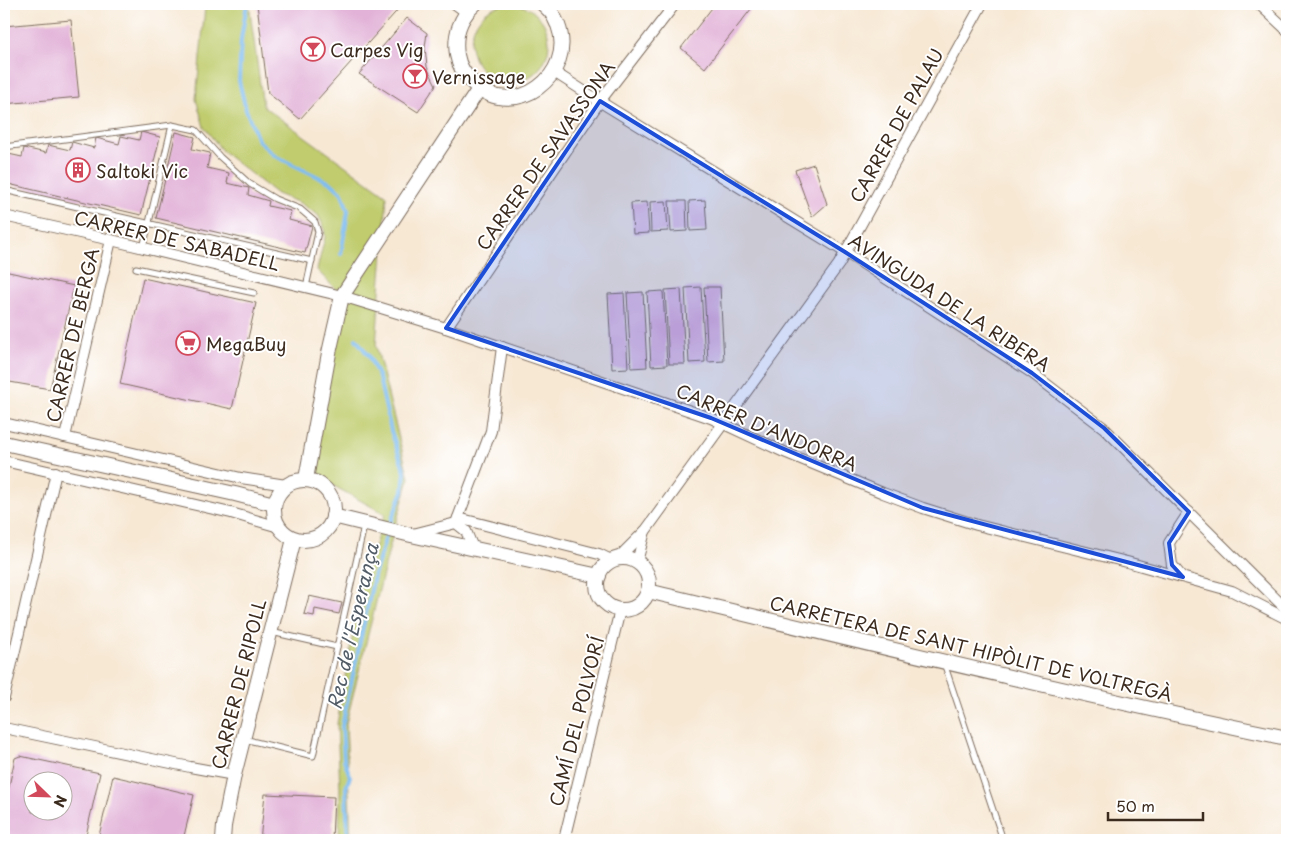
<svg xmlns="http://www.w3.org/2000/svg" width="1291" height="844" font-family="'Playpen Sans',sans-serif">
	<style>
		.green { fill: #c0cc6d; stroke: #7e7b46 }
		.lines { fill: none; stroke-linecap: round; stroke-linejoin: round }
		.stream { stroke: #7fbdf2; stroke-width: 4 }
		.building { fill: #e2b2d8; fill-rule: evenodd }
		.lane-casing { stroke: #7d6c5e; stroke-width: 7 }
		.street-casing { stroke: #7d6c5e; stroke-width: 12 }
		.secondary-casing { stroke: #7d6c5e; stroke-width: 16 }
		.lane { stroke: #fff; stroke-width: 5 }
		.street { stroke: #fff; stroke-width: 10 }
		.secondary { stroke: #fff; stroke-width: 14 }
		.marked { fill: #1d4ed8; fill-opacity: 0.2; stroke: #1d4ed8; stroke-width: 4; stroke-linejoin: round }
		.labels { text-anchor: middle; dominant-baseline: central; stroke-width: 4; stroke-linejoin: round; paint-order: stroke }
		.poi-label { font-size: 18px; fill: #3b2a1e; stroke: #fff; text-anchor: start }
		.street-label { font-size: 18px; fill: #3b2a1e; stroke: #fff }
		.water-label { font-size: 19px; font-style: italic; fill: #535d68; stroke: #fff }
	</style>
	<rect width="100%" height="100%" fill="#fff"/>
	<filter id="ink" filterUnits="userSpaceOnUse"><feTurbulence type="fractalNoise" baseFrequency=".02" numOctaves="2"/><feDisplacementMap in="SourceGraphic" scale="10" xChannelSelector="R" yChannelSelector="G"/><feConvolveMatrix kernelMatrix="1 2 1 2 8 2 1 2 1" color-interpolation-filters="sRGB"/></filter>
	<filter id="wash" filterUnits="userSpaceOnUse"><feTurbulence type="fractalNoise" baseFrequency=".0096" numOctaves="4" result="noise"/><feDisplacementMap in="SourceGraphic" scale="20" xChannelSelector="R" yChannelSelector="G"/><feGaussianBlur stdDeviation="1.12" result="paint"/><feColorMatrix in="noise" values="0 0 0 0 0 0 0 0 0 0 0 0 0 0 0 0 0 1.4 0 .05"/><feComposite in="paint" operator="in"/></filter>
	<g filter="url(#wash)">
		<rect width="100%" height="100%" fill="#f7e8d4"/>
		<g class="green">
			<path d="M 138,4 L 249,4 L 263,106 L 387,196 L 376,345 L 409,479 L 394,530 L 346,723 L 351,840 L 339,840 L 340,788 L 337,724 L 361,587 L 385,514 L 312,474 L 342,296 L 317,270 L 325,237 L 324,227 L 318,215 L 300,203 L 277,194 L 223,152 L 204,127 L 196,99 L 205,7 Z"/>
			<circle cx="510" cy="43" r="39"/>
		</g>
		<g class="lines">
			<g class="stream">
				<path d="M 247,4 L 241,39 L 239,81 L 246,110 L 258,140 L 275,156 L 331,183 L 342,193 L 348,211 L 341,254"/>
				<path d="M 356,339 L 369,356 L 379,378 L 391,431 L 405,472 L 403,491 L 389,526"/>
				<path d="M 348,840 L 346,788 L 350,776 L 344,760 L 342,726 L 374,576 L 387,533"/>
			</g>
		</g>
		<g id="blocks">
			<g class="building">
				<path d="M 257,4 L 403,4 L 300,119 L 268,93 Z"/>
				<path d="M 715,4 L 755,4 L 705,68 L 681,48 Z"/>
				<path d="M 407,18 L 427,33 L 425,47 L 427,67 L 436,85 L 418,112 L 359,74 Z"/>
				<path d="M 71,20 L 79,97 L 4,104 L 4,26 Z"/>
				<path d="M 141,132 L 160,137 L 141,215 L 4,183 L 4,153 L 22,157 L 24,148 L 46,153 L 48,145 L 70,150 L 72,142 L 94,148 L 96,138 L 119,144 L 121,136 L 139,140 Z"/>
				<path d="M 176,132 L 195,137 L 192,149 L 210,153 L 207,168 L 229,173 L 227,183 L 249,188 L 248,195 L 269,201 L 268,206 L 291,211 L 289,220 L 312,226 L 305,253 L 156,218 Z"/>
				<path d="M 814,164 L 827,204 L 812,217 L 795,170 Z"/>
				<path d="M 705,200 L 707,230 L 690,231 L 689,201 Z"/>
				<path d="M 666,201 L 668,231 L 651,232 L 650,202 Z"/>
				<path d="M 669,201 L 686,201 L 687,231 L 671,232 Z"/>
				<path d="M 647,202 L 649,233 L 633,234 L 631,203 Z"/>
				<path d="M 4,271 L 74,286 L 50,389 L 4,381 Z"/>
				<path d="M 143,278 L 256,303 L 232,409 L 120,384 Z"/>
				<path d="M 701,287 L 705,362 L 689,363 L 685,288 Z"/>
				<path d="M 704,287 L 720,287 L 724,361 L 708,362 Z"/>
				<path d="M 681,289 L 685,364 L 669,364 L 665,290 Z"/>
				<path d="M 663,291 L 667,365 L 651,366 L 647,292 Z"/>
				<path d="M 643,292 L 647,367 L 631,368 L 627,293 Z"/>
				<path d="M 624,293 L 628,368 L 612,369 L 608,294 Z"/>
				<path d="M 309,596 L 342,603 L 339,614 L 315,609 L 314,616 L 304,614 Z"/>
				<path d="M 20,756 L 100,773 L 85,840 L 4,840 L 4,810 L 15,758 ZM 32,782 L 62,782 L 62,812 L 32,812 Z"/>
				<path d="M 113,776 L 194,795 L 183,840 L 98,840 Z"/>
				<path d="M 265,794 L 334,797 L 332,840 L 260,840 Z"/>
			</g>
		</g>
	</g>
	<g filter="url(#ink)">
		<use href="#blocks" fill-opacity="0" stroke="#7d6c5e" stroke-width="1"/>
		<g class="lines">
			<g class="lane-casing">
				<g id="lane">
					<path d="M 4,147 L 172,125 L 196,130 L 220,157 L 250,184 L 275,199 L 300,209 L 315,222 L 318,232 L 306,287"/>
					<path d="M 4,190 L 312,261"/>
					<path d="M 143,248 L 172,125"/>
					<path d="M 136,268 L 254,293"/>
					<path d="M 271,632 L 337,647 L 364,526"/>
					<path d="M 944,663 L 1003,840"/>
					<path d="M 244,739 L 313,756 L 337,647"/>
				</g>
			</g>
			<g class="street-casing">
				<g id="street">
					<path d="M 455,4 L 466,12"/>
					<path d="M 1259,4 L 1287,30"/>
					<path d="M 554,72 L 607,106 L 845,252 L 1032,373 L 1104,428 L 1287,610"/>
					<path d="M 4,216 L 111,240 L 342,296 L 446,328 L 711,418 L 784,452 L 883,493 L 923,508 L 977,525 L 1127,562 L 1232,591 L 1287,619"/>
					<path d="M 446,328 L 600,101 L 675,4"/>
					<path d="M 4,423 L 241,478 L 286,485"/>
					<path d="M 65,437 L 111,240"/>
					<path d="M 4,461 L 231,513 L 279,527"/>
					<path d="M 458,518 L 599,554 L 613,561"/>
					<path d="M 456,523 L 491,431 L 502,347"/>
					<path d="M 413,534 L 456,523 L 466,531 L 473,548"/>
					<path d="M 617,559 L 646,530 L 839,264 L 982,4"/>
					<path d="M 637,562 L 645,531"/>
					<path d="M 1182,577 L 1172,565 L 1169,543 L 1189,512"/>
					<path d="M 4,698 L 56,472"/>
					<path d="M 4,728 L 190,767 L 234,775"/>
					<path d="M 564,840 L 620,610"/>
				</g>
			</g>
			<g class="secondary-casing">
				<g id="secondary">
					<path d="M 475,4 C 460,17 454,35 457,55 C 459,67 465,76 474,84 C 514,122 577,75 558,25 C 556,22 555,18 553,15 C 551,11 546,7 543,4"/>
					<path d="M 4,443 L 235,494 L 274,504"/>
					<path d="M 306,479 L 329,353 L 342,296 L 479,89"/>
					<circle cx="304" cy="510" r="30"/>
					<path d="M 333,516 L 411,535 L 599,576"/>
					<circle cx="623" cy="584" r="26"/>
					<path d="M 648,591 C 861,642 1073,694 1287,738"/>
					<path d="M 223,840 L 224,826 L 234,775 L 294,539"/>
				</g>
			</g>
			<use href="#lane" class="lane"/>
			<use href="#street" class="street"/>
			<use href="#secondary" class="secondary"/>
		</g>
	</g>
	<path class="marked" d="M 600,101 L 845,252 L 1032,373 L 1104,428 L 1189,512 L 1169,543 L 1172,565 L 1183,577 L 923,508 L 711,418 L 446,328 Z"/>
	<defs>
		<g id="bar-ring" transform="scale(1.25)"><circle r="9.5" fill="#fff" stroke="#d1495b" stroke-width="1.5"/><path d="M-6-5H6L.8 .8V4.5H3.5V6h-7V4.5H-.8V.8Z" fill="#d1495b"/></g>
		<g id="building-ring" transform="scale(1.25)"><circle r="9.5" fill="#fff" stroke="#d1495b" stroke-width="1.5"/><path d="M-4-6H4V6H1V3H-1V6H-4ZM-2.5-4.3h1.7v1.8h-1.7ZM.8-4.3h1.7v1.8H.8ZM-2.5-1h1.7V.8h-1.7ZM.8-1h1.7V.8H.8Z" fill="#d1495b"/></g>
		<g id="supermarket-ring" transform="scale(1.25)"><circle r="9.5" fill="#fff" stroke="#d1495b" stroke-width="1.5"/><path d="M-6-5.5h2.5l.6 2H6L4.5 2H-2.5L-4.4-4H-6ZM-1.5 3.2a1.3 1.3 0 1 0 .1 0ZM3 3.2a1.3 1.3 0 1 0 .1 0Z" fill="#d1495b"/></g>
	</defs>
	<g fill-rule="evenodd">
		<use href="#bar-ring" x="313" y="49"/>
		<use href="#bar-ring" x="415" y="76"/>
		<use href="#building-ring" x="78" y="170"/>
		<use href="#supermarket-ring" x="188" y="343"/>
	</g>
	<g class="labels">
		<g class="poi-label">
			<text x="330" y="49">Carpes Vig</text>
			<text x="432" y="76">Vernissage</text>
			<text x="96" y="170">Saltoki Vic</text>
			<text x="206" y="343">MegaBuy</text>
		</g>
		<g class="street-label">
			<text transform="translate(896 125) rotate(-61)">CARRER DE PALAU</text>
			<text transform="translate(545 155) rotate(-55)">CARRER DE SAVASSONA</text>
			<text transform="translate(177 240) rotate(13)">CARRER DE SABADELL</text>
			<text transform="translate(950 302) rotate(33)">AVINGUDA DE LA RIBERA</text>
			<text transform="translate(72 335) rotate(-77)">CARRER DE BERGA</text>
			<text transform="translate(767 427) rotate(23)">CARRER D'ANDORRA</text>
			<text transform="translate(971 648) rotate(13)">CARRETERA DE SANT HIPÒLIT DE VOLTREGÀ</text>
			<text transform="translate(238 684) rotate(-76)">CARRER DE RIPOLL</text>
			<text transform="translate(576 721) rotate(-76)">CAMÍ DEL POLVORÍ</text>
		</g>
		<g class="water-label">
			<text transform="translate(352 626) rotate(-77)">Rec de l'Esperança</text>
		</g>
	</g>
	<rect width="1291" height="844" fill="none" stroke="#fff" stroke-width="20"/>
	<g transform="translate(48 796) rotate(113)"><circle r="24" fill="#ffffff" stroke="#b1aaa5"/>
	<path d="M0-4L9 19L0 12L-9 19Z" fill="#d1495b"/>
	<text y="-8" font-size="14" font-weight="bold" text-anchor="middle" fill="#3b2a1e">N</text>
	</g>
	<path d="M1108 812v8h95v-8" fill="none" stroke="#3b2a1e" stroke-width="2.5"/>
	<text x="1116" y="812" font-size="15" fill="#3b2a1e" stroke="#ffffff" stroke-width="4" paint-order="stroke">50 m</text>
</svg>
